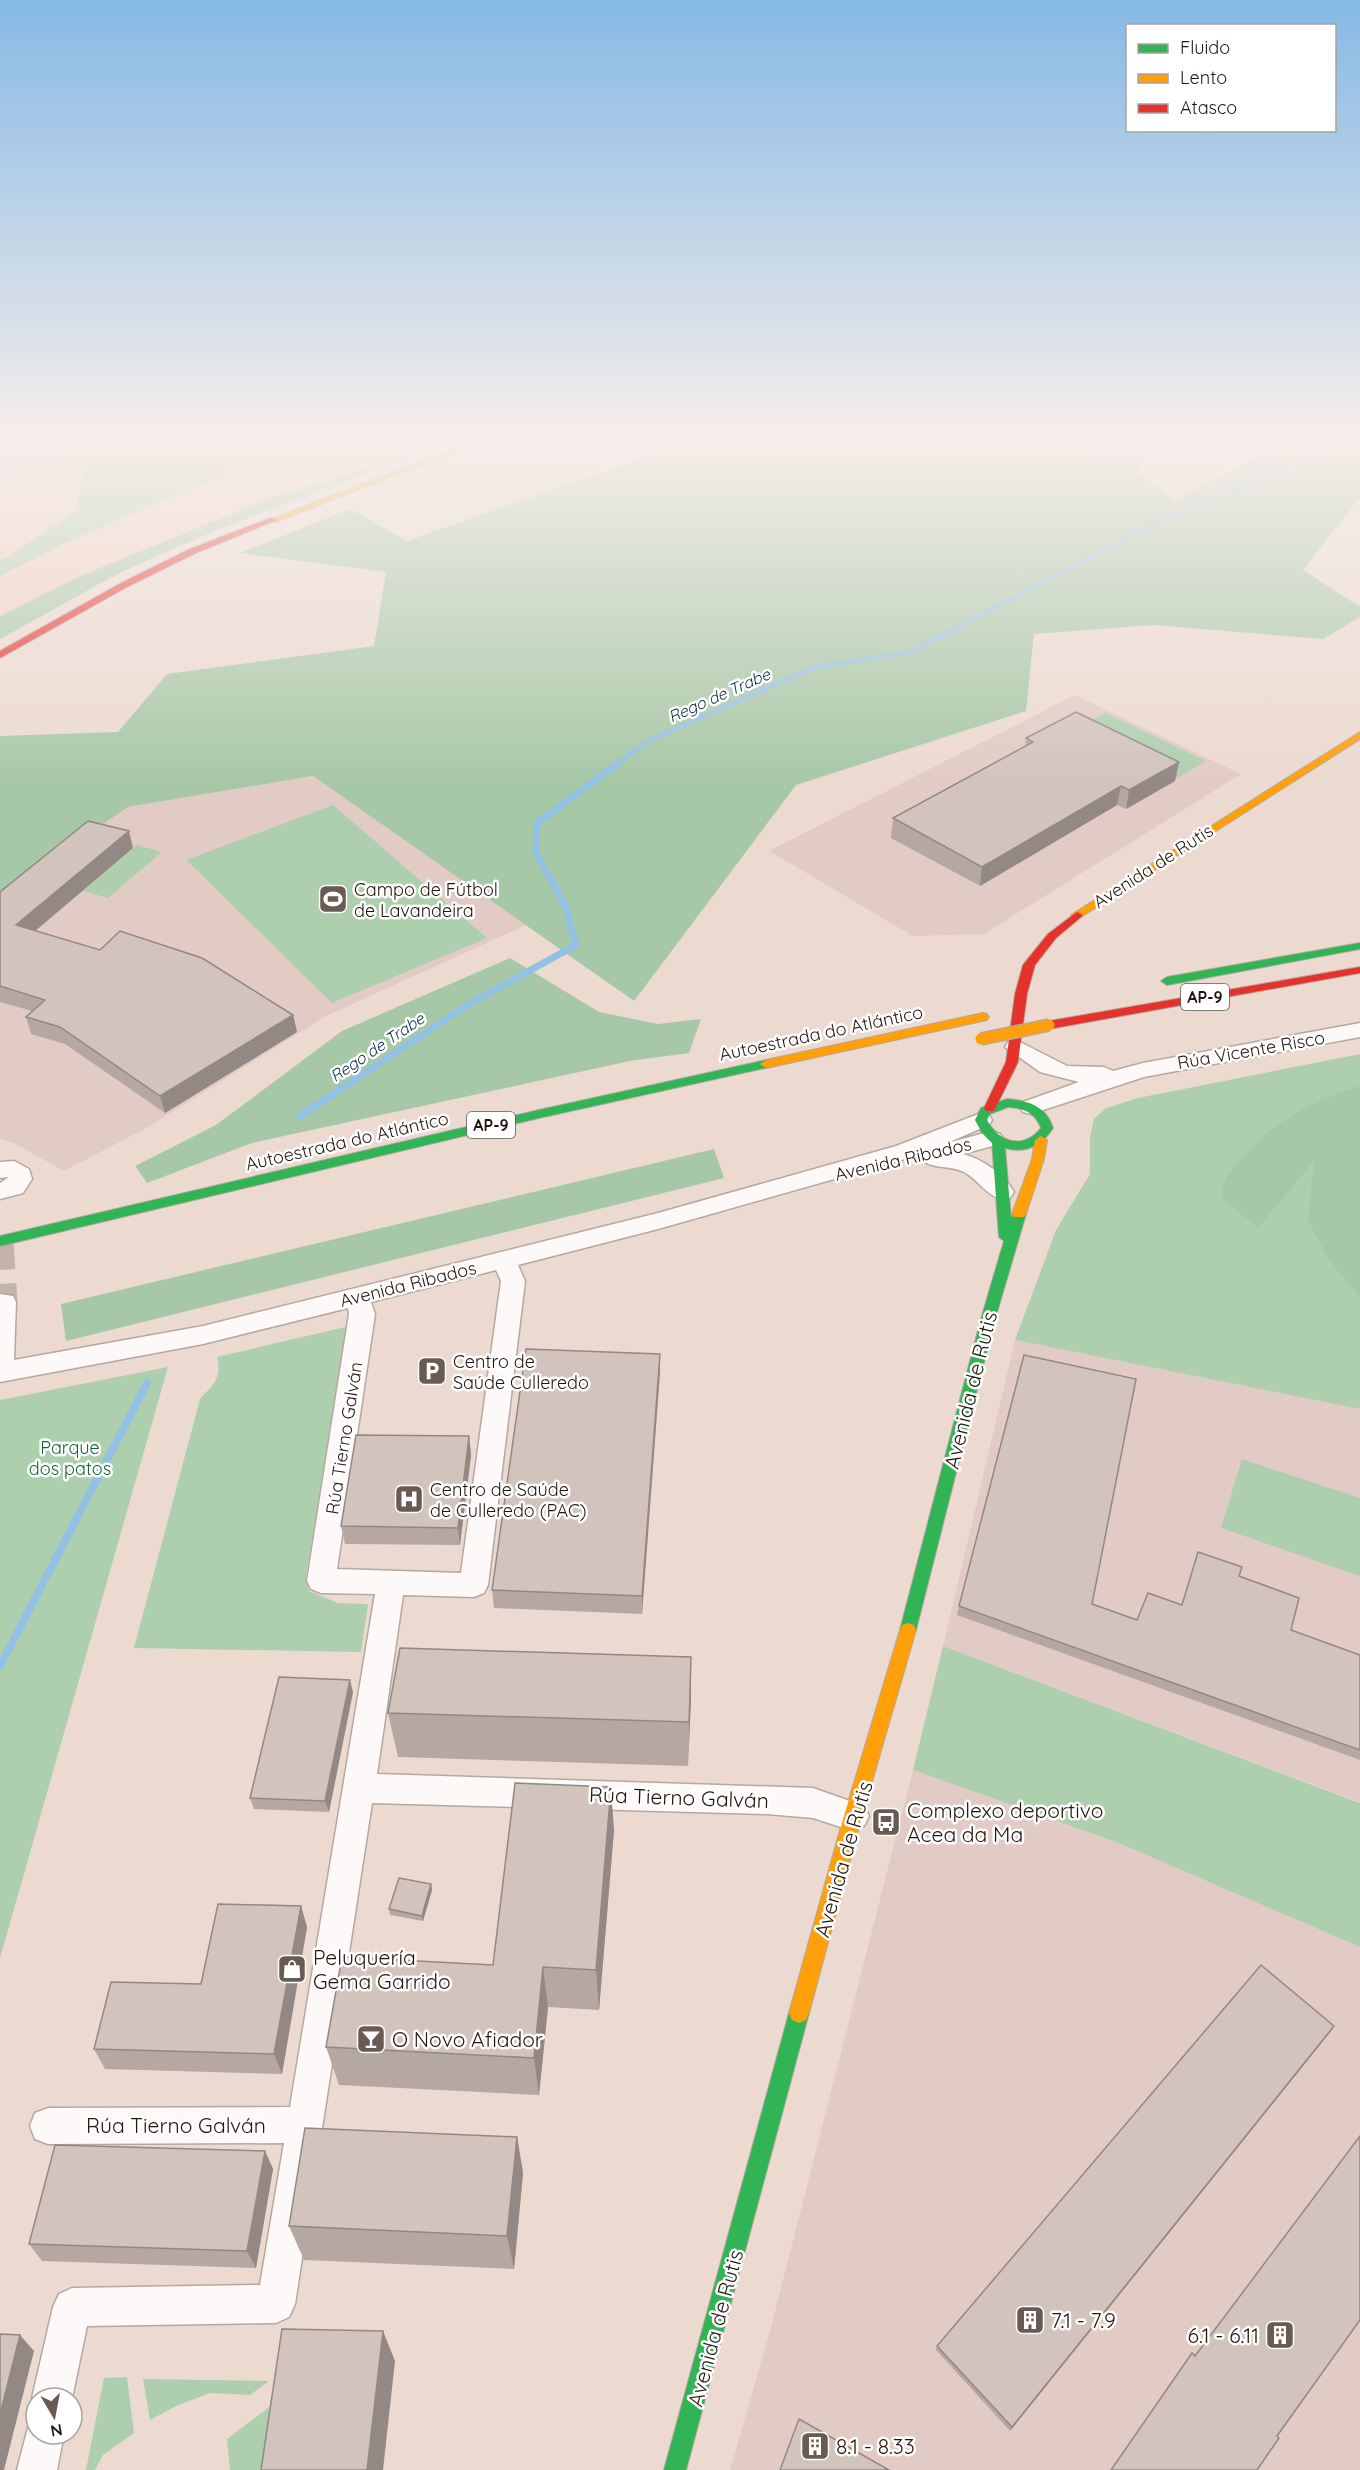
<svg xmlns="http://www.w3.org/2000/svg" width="1360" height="2470" font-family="Quicksand,sans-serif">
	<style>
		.built { fill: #f1d2c1 }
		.education { fill: #e2cbc4 }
		.green { fill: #aecfae }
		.forest { fill: #a7c8a7 }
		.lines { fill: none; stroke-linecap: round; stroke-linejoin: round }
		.stream-far2 { stroke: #93c1e3; stroke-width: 4.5 }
		.stream-far1 { stroke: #93c1e3; stroke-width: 7 }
		.stream { stroke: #93c1e3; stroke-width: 8 }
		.taxiway { fill: #d4cac3; fill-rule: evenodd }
		.runway { fill: #d4cac3; fill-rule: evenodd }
		.street-tunnel { stroke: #c4b3a9; stroke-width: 27; stroke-dasharray: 27 14; stroke-linecap: butt }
		.street-casing { stroke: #b6a8a0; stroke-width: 3 }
		.fast-casing { stroke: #b6a8a0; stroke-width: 2 }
		.slow-casing { stroke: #b6a8a0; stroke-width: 2 }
		.jam-casing { stroke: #b6a8a0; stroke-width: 2 }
		.street { fill: #fcf9f8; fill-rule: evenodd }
		.fast { fill: #30b455; fill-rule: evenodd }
		.slow { fill: #ff9f0a; fill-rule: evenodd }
		.jam { fill: #e5322d; fill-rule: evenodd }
		.slow-bridge-casing { stroke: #b6a8a0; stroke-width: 14; stroke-linecap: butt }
		.slow-bridge { stroke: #ff9f0a; stroke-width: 11 }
		.wall { fill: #b5a8a3 }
		.shaded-wall { fill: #938884 }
		.building { fill: #d2c3bd; stroke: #938884; stroke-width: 1.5 }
		.labels { text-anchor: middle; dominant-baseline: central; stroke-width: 5; stroke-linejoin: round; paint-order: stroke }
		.far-water-label { font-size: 16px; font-style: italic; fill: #0b2c42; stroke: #fff }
		.shield { fill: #fff; stroke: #645c57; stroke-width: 1.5 }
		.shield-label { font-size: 16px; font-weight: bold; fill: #22160f }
		.street-label { font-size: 18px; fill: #22160f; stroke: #fff }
		.poi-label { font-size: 18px; fill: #22160f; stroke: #fff; text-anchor: start }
		.park-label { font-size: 18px; fill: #0f6636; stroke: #fff }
		.near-street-label { font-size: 21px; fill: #22160f; stroke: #fff }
		.near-poi-label { font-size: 21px; fill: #22160f; stroke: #fff; text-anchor: start }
	</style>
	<rect width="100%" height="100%" fill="#ecdad0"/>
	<path class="built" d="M 0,440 L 456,440 L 273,497 L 78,577 L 0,616 Z"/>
	<g class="education">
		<path d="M 1075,695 L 1241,774 L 984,934 L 913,936 L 769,851 Z"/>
		<path d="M 313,776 L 526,925 L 326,1016 L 148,1127 L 64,1171 L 14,1143 L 0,1139 L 0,895 L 128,807 Z"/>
		<path d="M 1015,1340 L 1360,1409 L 1360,1802 L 943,1646 Z"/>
		<path d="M 913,1770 L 1116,1842 L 1360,1947 L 1360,2470 L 730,2470 L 770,2331 Z"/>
	</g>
	<g class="green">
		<path d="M 91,440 L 289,440 L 240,468 L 67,542 L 0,576 L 0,560 L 10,556 L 76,511 Z"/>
		<path d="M 1106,713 L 1206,761 L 1177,778 L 1076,728 Z"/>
		<path d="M 333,805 L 487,938 L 332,1003 L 186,860 Z"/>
		<path d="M 137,845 L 162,852 L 108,898 L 83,891 Z"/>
		<path d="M 1360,1054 L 1360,1409 L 1015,1340 L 1056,1230 L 1090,1174 L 1090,1137 L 1094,1119 L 1106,1108 L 1138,1098 Z"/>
		<path d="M 354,1325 L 306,1574 L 309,1591 L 338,1603 L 368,1604 L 361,1652 L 134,1648 L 200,1399 C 214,1383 222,1380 217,1357 Z"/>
		<path d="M 168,1367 L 0,1958 L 0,1400 Z"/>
		<path d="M 1242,1459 L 1360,1498 L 1360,1576 L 1221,1528 Z"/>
		<path d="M 943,1646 L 1360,1803 L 1360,1947 L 1116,1842 L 913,1770 Z"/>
		<path d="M 127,2377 L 134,2433 L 103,2455 L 95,2470 L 86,2470 L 104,2378 Z"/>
		<path d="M 143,2379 L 269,2381 L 250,2395 L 210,2393 L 176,2406 L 150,2420 Z"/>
		<path d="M 289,2392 L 278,2470 L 230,2470 L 227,2439 Z"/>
	</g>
	<g class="forest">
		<path d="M 654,440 L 1097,440 L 1092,450 L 1145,457 L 1140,474 L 1174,501 L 1289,440 L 1360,440 L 1360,497 L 1303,570 L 1360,607 L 1360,617 L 1323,639 L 1153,625 L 1034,634 L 1026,711 L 796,785 L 634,1001 L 313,776 L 128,807 L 0,895 L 0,736 L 118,732 L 167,674 L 374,646 L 386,572 L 240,553 L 350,509 L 407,541 L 655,453 Z"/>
		<path d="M 422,452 L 212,532 L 121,572 L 0,639 L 0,616 L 78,577 L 273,497 Z"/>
		<path d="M 510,958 L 599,1012 L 658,1024 L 701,1019 L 689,1053 L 630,1061 L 252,1143 L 147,1183 L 135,1166 L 216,1125 L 342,1031 Z"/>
		<path d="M 1360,1085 L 1360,1297 L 1330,1261 L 1308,1221 L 1314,1161 L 1258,1228 L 1221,1197 C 1222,1178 1230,1171 1242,1158 C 1277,1118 1311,1103 1360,1085 Z"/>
		<path d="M 714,1149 L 724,1178 L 66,1341 L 61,1304 Z"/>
	</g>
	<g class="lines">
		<path class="stream-far2" d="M 617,764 L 648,741 L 815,667 L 911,652 L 1170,515 L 1274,475 L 1344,440"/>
		<path class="stream-far1" d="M 300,1116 L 469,1004 L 576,945 L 566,908 L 536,852 L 537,823 L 619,763"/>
		<path class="stream" d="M 0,1666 L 147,1383"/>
		<path class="taxiway" d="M 0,440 L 20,440 L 24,445 L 14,456 L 0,460 Z"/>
		<path class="runway" d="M 0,440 L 61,440 C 40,469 34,468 0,476 Z"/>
		<path class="street-tunnel" d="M 0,1243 L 4,1302"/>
		<g class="street-casing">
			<g id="street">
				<path d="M 1360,1023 L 1360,1037 L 1144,1077 L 1031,1114 L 1023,1112 L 1020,1107 L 1023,1102 L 1079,1082 L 1040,1072 L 1005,1047 L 1008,1042 L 1016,1040 L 1067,1066 L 1104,1067 L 1113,1071 L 1143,1063 Z"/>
				<path d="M 981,1113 L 989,1115 L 992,1120 L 989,1125 L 947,1143 L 992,1131 L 1000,1134 L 1003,1139 L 1000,1144 L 963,1154 C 984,1160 1003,1173 1014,1192 L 1010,1198 C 990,1203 981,1181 964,1172 C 949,1164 927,1171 919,1155 L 658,1229 L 518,1265 L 525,1281 L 488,1585 L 484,1593 L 474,1597 L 403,1595 L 377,1774 L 813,1788 L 864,1806 L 869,1816 L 864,1826 L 853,1831 L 813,1818 L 767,1814 L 372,1803 L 295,2304 L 289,2317 L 276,2323 L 87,2326 L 72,2398 L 36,2398 L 36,2407 L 32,2398 L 53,2307 L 59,2294 L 72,2288 L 260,2285 L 284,2143 L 48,2144 L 35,2139 L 30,2126 L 35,2113 L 48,2108 L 290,2107 L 375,1594 L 321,1593 L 311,1589 L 307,1581 L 349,1314 L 348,1308 L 203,1344 L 0,1382 L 0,1294 L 13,1296 L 16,1302 L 14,1360 L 203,1326 L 658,1213 L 896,1146 ZM 496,1270 L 501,1281 L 461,1573 L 337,1569 L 375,1314 L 371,1302 Z"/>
				<path d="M 14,1161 L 29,1169 L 32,1179 L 23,1193 L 0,1199 L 0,1183 L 9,1177 L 0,1178 L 0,1162 Z"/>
				<path d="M 36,2417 L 36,2434 L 64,2434 L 57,2470 L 17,2470 L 30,2420 Z"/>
			</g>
		</g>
		<g class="fast-casing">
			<g id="fast">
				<path d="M 1360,943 L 1360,949 L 1167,985 L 1161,981 L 1167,977 Z"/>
				<path d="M 766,1060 L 770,1061 L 772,1064 L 770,1067 L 539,1118 L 0,1246 L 0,1236 L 539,1110 Z"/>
				<path d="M 1007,1099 C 1029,1101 1046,1106 1053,1128 C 1042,1145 1026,1154 1005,1148 L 1011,1218 L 1014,1211 L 1019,1209 L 1026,1214 L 995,1319 L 916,1630 L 914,1635 L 908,1637 L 902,1635 L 900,1630 L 981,1319 L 1004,1241 L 999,1237 L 992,1143 L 982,1133 L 975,1120 L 981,1108 ZM 1008,1107 C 1023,1108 1035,1112 1041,1128 C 1024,1150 999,1143 987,1120 L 990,1114 Z"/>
				<path d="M 799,2003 L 806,2006 L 809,2013 L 686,2470 L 664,2470 L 789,2013 L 792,2006 Z"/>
			</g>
		</g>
		<g class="slow-casing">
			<g id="slow">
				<path d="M 476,440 L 486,440 L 276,522 L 269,520 Z"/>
				<path d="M 1360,732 L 1360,739 L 1081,917 L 1077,918 L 1071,915 Z"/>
				<path d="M 983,1013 L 987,1014 L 989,1017 L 987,1020 L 766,1068 L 760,1064 L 766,1060 Z"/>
				<path d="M 1041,1136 L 1047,1140 L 1044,1159 L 1026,1214 L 1024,1217 L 1014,1217 L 1012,1214 L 1032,1159 L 1035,1140 Z"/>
				<path d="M 908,1623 L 914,1625 L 916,1630 L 862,1816 L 809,2013 L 806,2020 L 799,2023 L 792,2020 L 789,2013 L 844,1816 L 900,1630 L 902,1625 Z"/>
			</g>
		</g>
		<g class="jam-casing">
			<g id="jam">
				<path d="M 270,518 L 277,520 L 196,553 L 127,587 L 0,658 L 0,651 L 121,583 L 190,549 Z"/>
				<path d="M 1077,912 L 1083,915 L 1081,917 L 1056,938 L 1035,965 L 1027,994 L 1018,1062 L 994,1111 L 986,1111 L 984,1108 L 1006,1062 L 1015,994 L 1023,965 L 1048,934 Z"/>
				<path d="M 1360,967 L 1360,973 L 1049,1029 L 1043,1025 L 1049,1021 Z"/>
			</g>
		</g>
		<use href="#street" class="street"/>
		<use href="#fast" class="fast"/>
		<use href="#slow" class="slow"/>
		<use href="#jam" class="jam"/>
		<g class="slow-bridge-casing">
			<path id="slow-bridge" d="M 981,1039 L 1049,1025"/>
		</g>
		<use href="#slow-bridge" class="slow-bridge"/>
	</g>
	<g class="wall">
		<path d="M 1026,738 L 1179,762 L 1175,781 L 1126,809 L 1117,805 L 980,886 L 891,838 L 893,818 L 1025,747 Z"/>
		<path d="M 133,848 L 35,931 L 293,1015 L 297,1032 L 165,1113 L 65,1044 L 31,1034 L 26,1017 L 32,1011 L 0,1002 L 0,892 Z"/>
		<path d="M 660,1354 L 660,1372 L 642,1614 L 494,1608 L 492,1590 Z"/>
		<path d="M 469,1436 L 471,1455 L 460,1545 L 345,1544 L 341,1526 Z"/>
		<path d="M 1239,1576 L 1291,1630 L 1360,1655 L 1360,1760 L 957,1615 L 959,1606 L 1092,1604 L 1137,1620 L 1182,1605 Z"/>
		<path d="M 691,1657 L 688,1766 L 398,1757 L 388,1713 Z"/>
		<path d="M 353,1692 L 329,1812 L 254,1809 L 250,1798 Z"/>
		<path d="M 614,1830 L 599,2010 L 548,2007 L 539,2095 L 339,2085 L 326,2047 L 493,1965 Z"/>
		<path d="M 431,1884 L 432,1890 L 423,1921 L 390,1915 L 389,1909 Z"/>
		<path d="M 301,1906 L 307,1927 L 282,2074 L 105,2069 L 94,2049 L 201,1984 Z"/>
		<path d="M 1331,2031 L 1010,2431 L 936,2350 L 937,2346 Z"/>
		<path d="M 517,2137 L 523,2173 L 514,2269 L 304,2260 L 289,2226 Z"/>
		<path d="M 265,2151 L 273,2169 L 256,2268 L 42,2261 L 29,2244 Z"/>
	</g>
	<g class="shaded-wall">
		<path d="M 1179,762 L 1175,781 L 1126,809 L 1129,790 Z"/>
		<path d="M 1121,786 L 1117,805 L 980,886 L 982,867 Z"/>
		<path d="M 129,831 L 133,848 L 22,942 L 16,925 Z"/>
		<path d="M 293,1015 L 297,1032 L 165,1113 L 160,1096 Z"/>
		<path d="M 660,1354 L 660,1372 L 642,1614 L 642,1596 Z"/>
		<path d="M 469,1436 L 471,1455 L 460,1545 L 458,1528 Z"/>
		<path d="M 691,1657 L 691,1702 L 688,1766 L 689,1722 Z"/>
		<path d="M 350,1680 L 353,1692 L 329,1812 L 325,1801 Z"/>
		<path d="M 611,1787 L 614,1830 L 599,2010 L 596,1970 Z"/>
		<path d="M 431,1884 L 432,1890 L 423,1921 L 422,1916 Z"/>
		<path d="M 301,1906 L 307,1927 L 282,2074 L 274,2054 Z"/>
		<path d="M 543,1967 L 548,2007 L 539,2095 L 534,2058 Z"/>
		<path d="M 1334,2026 L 1331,2031 L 1010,2431 L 1012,2427 Z"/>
		<path d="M 517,2137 L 523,2173 L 514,2269 L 507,2236 Z"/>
		<path d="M 265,2151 L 273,2169 L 256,2268 L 247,2251 Z"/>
		<path d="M 383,2331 L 395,2361 L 383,2470 L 367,2470 Z"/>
		<path d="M 20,2335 L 34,2351 L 4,2470 L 0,2470 L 0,2414 Z"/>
	</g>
	<g class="building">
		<path d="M 1076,712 L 1179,762 L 1129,790 L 1121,786 L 982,867 L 893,818 L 1033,742 L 1026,738 Z"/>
		<path d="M 88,821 L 129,831 L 16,925 L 100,950 L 120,931 L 202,958 L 293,1015 L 160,1096 L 60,1027 L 26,1017 L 45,1000 L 0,986 L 0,892 Z"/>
		<path d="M 526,1349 L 660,1354 L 642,1596 L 492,1590 Z"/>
		<path d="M 1024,1355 L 1136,1379 L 1092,1604 L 1137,1620 L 1148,1593 L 1182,1605 L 1198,1552 L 1242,1567 L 1239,1576 L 1299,1598 L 1291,1630 L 1360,1655 L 1360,1750 L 959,1606 Z"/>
		<path d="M 356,1435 L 469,1436 L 458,1528 L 341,1526 Z"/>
		<path d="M 400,1648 L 691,1657 L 689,1722 L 388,1713 Z"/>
		<path d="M 279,1677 L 350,1680 L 325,1801 L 250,1798 Z"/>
		<path d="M 515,1783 L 611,1787 L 596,1970 L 543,1967 L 534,2058 L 326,2047 L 342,1957 L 493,1965 Z"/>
		<path d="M 399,1878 L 431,1884 L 422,1916 L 389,1909 Z"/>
		<path d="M 218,1904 L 301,1906 L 274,2054 L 94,2049 L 111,1982 L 201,1984 Z"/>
		<path d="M 1261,1965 L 1334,2026 L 1012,2427 L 937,2346 Z"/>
		<path d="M 305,2128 L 517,2137 L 507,2236 L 289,2226 Z"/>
		<path d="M 1360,2136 L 1360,2320 L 1277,2436 L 1279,2438 L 1257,2470 L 1111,2470 L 1192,2353 L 1195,2356 Z"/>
		<path d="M 55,2145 L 265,2151 L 247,2251 L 29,2244 Z"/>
		<path d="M 282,2329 L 383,2331 L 367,2470 L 261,2470 Z"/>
		<path d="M 0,2334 L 20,2335 L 0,2414 Z"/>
		<path d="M 799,2419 L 889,2470 L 780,2470 Z"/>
	</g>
	<linearGradient id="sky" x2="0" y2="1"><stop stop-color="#86b9e6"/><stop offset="0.56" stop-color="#f6eeea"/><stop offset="1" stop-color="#f6eeea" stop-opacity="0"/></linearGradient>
	<rect width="1360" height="785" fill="url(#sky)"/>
	<defs>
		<g id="stadium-square" transform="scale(1.5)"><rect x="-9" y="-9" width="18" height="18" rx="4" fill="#695b53" stroke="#fff"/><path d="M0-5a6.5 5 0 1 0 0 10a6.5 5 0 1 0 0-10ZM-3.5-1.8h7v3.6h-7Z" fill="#fff"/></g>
		<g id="parking-square" transform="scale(1.5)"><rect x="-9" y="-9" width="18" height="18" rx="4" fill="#695b53" stroke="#fff"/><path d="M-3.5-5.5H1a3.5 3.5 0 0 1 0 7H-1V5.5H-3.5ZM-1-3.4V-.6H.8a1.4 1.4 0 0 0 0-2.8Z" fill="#fff"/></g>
		<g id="hospital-square" transform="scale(1.5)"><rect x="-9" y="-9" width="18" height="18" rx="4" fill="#695b53" stroke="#fff"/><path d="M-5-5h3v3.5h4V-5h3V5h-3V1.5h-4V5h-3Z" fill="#fff"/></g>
		<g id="bus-square" transform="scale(1.5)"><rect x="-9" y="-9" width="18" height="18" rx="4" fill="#695b53" stroke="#fff"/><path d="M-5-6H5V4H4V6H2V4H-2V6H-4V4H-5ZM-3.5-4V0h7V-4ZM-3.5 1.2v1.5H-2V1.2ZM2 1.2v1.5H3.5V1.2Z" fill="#fff"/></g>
		<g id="shop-square" transform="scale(1.5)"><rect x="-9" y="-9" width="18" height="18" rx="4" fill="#695b53" stroke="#fff"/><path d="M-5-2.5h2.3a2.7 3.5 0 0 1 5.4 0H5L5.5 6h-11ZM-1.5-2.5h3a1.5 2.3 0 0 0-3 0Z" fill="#fff"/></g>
		<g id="bar-square" transform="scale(1.5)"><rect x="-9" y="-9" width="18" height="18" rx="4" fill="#695b53" stroke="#fff"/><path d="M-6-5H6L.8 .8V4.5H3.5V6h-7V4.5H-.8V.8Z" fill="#fff"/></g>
		<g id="building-square" transform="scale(1.5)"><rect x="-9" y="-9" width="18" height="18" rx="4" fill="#695b53" stroke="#fff"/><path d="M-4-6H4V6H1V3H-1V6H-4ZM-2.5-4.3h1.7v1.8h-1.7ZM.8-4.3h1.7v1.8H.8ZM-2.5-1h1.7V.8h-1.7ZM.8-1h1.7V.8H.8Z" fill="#fff"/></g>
	</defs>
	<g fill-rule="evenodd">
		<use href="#stadium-square" x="333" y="899"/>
		<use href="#parking-square" x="432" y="1371"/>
		<use href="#hospital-square" x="409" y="1499"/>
		<use href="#bus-square" x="886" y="1822"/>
		<use href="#shop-square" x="292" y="1969"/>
		<use href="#bar-square" x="371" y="2039"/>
		<use href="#building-square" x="1030" y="2320"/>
		<use href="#building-square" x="1280" y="2335"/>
		<use href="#building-square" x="815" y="2446"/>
	</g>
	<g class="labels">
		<g class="far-water-label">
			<text transform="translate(719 695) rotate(-24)">Rego de Trabe</text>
			<text transform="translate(377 1047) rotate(-34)">Rego de Trabe</text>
		</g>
		<g class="shield">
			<rect x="1181" y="984" width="48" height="26" rx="4.5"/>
			<rect x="467" y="1112" width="48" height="26" rx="4.5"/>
		</g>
		<g class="shield-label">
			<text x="1205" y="997">AP-9</text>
			<text x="491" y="1125">AP-9</text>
		</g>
		<g class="street-label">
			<text transform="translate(1153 866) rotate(-33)">Avenida de Rutis</text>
			<text transform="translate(821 1033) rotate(-12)">Autoestrada do Atlántico</text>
			<text transform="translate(1251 1050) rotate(-10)">Rúa Vicente Risco</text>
			<text transform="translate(347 1141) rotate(-13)">Autoestrada do Atlántico</text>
			<text transform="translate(903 1159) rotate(-13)">Avenida Ribados</text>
			<text transform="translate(408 1284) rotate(-14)">Avenida Ribados</text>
			<text transform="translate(344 1438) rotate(-81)">Rúa Tierno Galván</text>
		</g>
		<g class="poi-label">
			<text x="354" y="889">Campo de Fútbol<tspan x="354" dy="21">de Lavandeira</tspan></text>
			<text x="453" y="1361">Centro de<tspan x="453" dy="21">Saúde Culleredo</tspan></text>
			<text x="430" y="1489">Centro de Saúde<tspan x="430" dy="21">de Culleredo (PAC)</tspan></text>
		</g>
		<g class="park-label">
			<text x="70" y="1447">Parque<tspan x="70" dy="21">dos patos</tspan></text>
		</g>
		<g class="near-street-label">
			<text transform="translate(970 1390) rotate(-76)">Avenida de Rutis</text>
			<text transform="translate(679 1797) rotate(2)">Rúa Tierno Galván</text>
			<text transform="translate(843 1859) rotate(-74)">Avenida de Rutis</text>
			<text x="176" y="2125">Rúa Tierno Galván</text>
			<text transform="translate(715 2328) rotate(-75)">Avenida de Rutis</text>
		</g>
		<g class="near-poi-label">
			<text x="907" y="1810">Complexo deportivo<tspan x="907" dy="24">Acea da Ma</tspan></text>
			<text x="313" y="1957">Peluquería<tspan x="313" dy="24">Gema Garrido</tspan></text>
			<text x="392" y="2039">O Novo Afiador</text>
			<text x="1051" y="2320">7.1 - 7.9</text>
			<text x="1259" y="2335" text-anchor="end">6.1 - 6.11</text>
			<text x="836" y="2446">8.1 - 8.33</text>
		</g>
	</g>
	<rect x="1126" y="24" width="210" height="108" fill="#ffffff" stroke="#a7a29f" stroke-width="1.5"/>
	<rect x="1138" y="44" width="30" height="9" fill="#30b455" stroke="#a7a29f" stroke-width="1.5"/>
	<text x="1180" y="54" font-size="18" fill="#22160f">Fluido</text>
	<rect x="1138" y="74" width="30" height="9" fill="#ff9f0a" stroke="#a7a29f" stroke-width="1.5"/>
	<text x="1180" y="84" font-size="18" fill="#22160f">Lento</text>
	<rect x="1138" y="104" width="30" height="9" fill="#e5322d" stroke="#a7a29f" stroke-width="1.5"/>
	<text x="1180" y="114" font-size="18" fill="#22160f">Atasco</text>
	<g transform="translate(54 2416) rotate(170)"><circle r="28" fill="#ffffff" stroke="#a7a29f" stroke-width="1.5"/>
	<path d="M0-4.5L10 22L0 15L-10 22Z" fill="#695b53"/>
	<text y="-9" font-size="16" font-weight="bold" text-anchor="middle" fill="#22160f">N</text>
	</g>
</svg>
